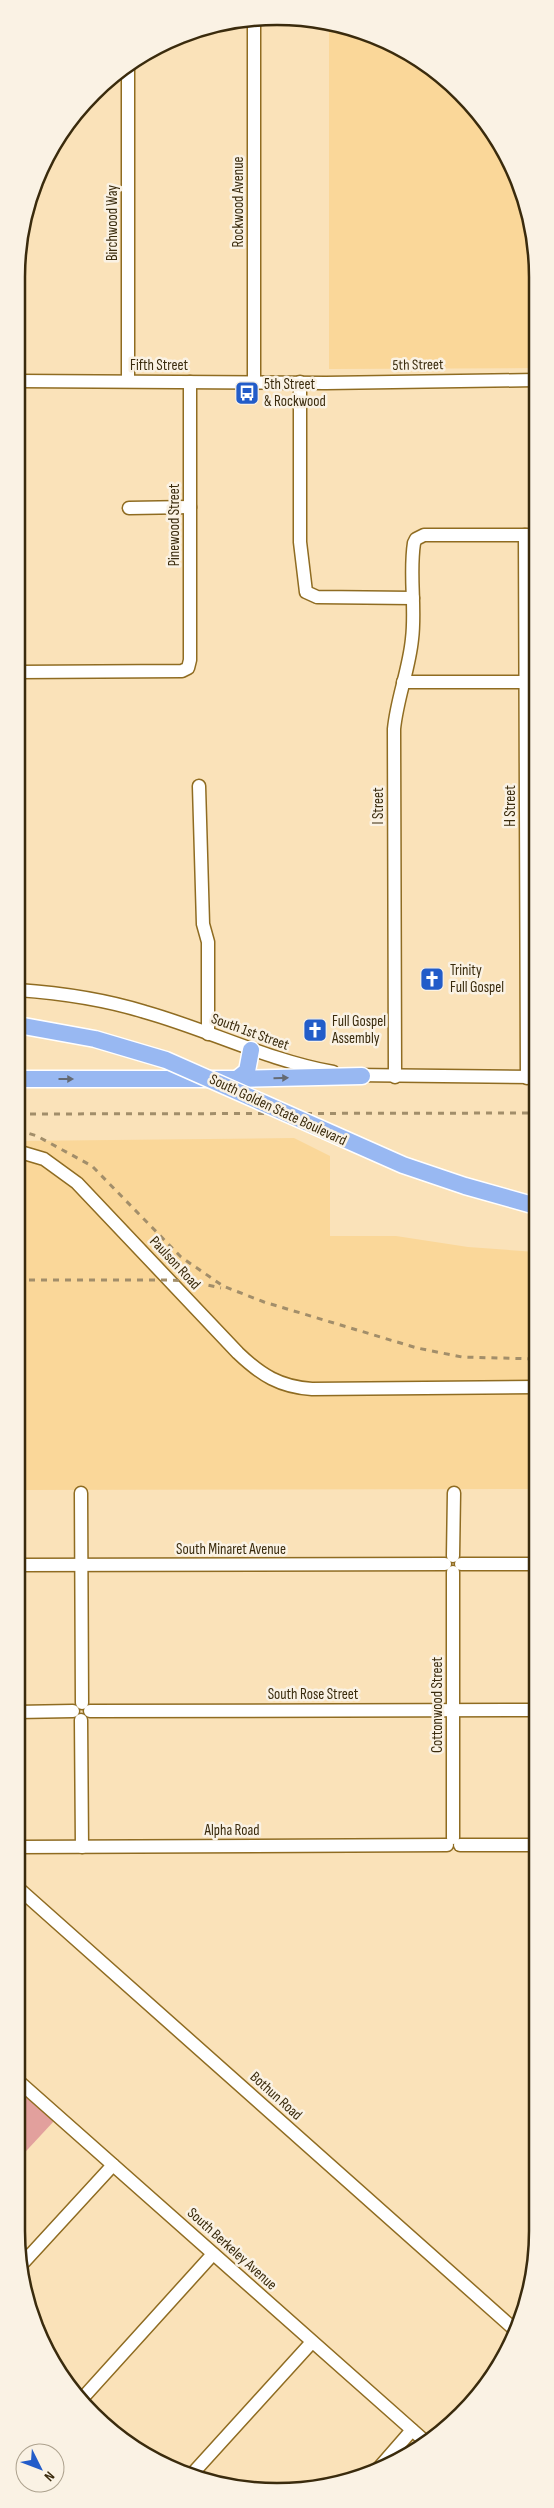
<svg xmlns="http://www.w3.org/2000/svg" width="554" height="2508" font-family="'Sofia Sans Condensed',sans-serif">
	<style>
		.built { fill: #fad799 }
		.green { fill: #e2a09d }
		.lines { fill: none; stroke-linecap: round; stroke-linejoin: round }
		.minor-casing { stroke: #8f6c22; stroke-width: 15 }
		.major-casing { stroke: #fff; stroke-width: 19 }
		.minor { stroke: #fff; stroke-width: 12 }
		.major { stroke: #98b8f2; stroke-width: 16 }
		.rail { stroke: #a28e6a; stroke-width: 3; stroke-dasharray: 6 6; stroke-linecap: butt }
		.major-bridge-casing { stroke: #fff; stroke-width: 19; stroke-linecap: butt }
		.major-bridge { stroke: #98b8f2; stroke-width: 16 }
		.oneway { fill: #646a74 }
		.labels { text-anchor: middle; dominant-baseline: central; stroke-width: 5; stroke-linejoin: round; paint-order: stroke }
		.street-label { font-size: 15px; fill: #3a2b0d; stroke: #faf2e4 }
		.poi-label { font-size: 15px; fill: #3a2b0d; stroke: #faf2e4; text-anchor: start }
		.rim { fill: none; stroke: #3a2b0d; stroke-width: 2.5 }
	</style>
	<rect width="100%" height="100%" fill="#fae2b9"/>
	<g class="built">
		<path d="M 329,28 L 341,28 L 393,43 L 462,93 L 511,162 L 536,243 L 536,368 L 329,369 Z"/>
		<path d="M 294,1138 L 330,1156 L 330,1236 L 396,1236 L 468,1247 L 536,1252 L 536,1489 L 17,1490 L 17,1141 Z"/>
	</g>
	<path class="green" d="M 16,2089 L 54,2121 L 16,2162 Z"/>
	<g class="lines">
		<g class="minor-casing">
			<g id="minor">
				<path d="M 254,22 L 254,381"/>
				<path d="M 128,65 L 128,381"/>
				<path d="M 18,381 L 326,383 L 536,380"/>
				<path d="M 300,382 L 300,542 L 306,592 L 317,597 L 413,598"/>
				<path d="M 129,508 L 190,507"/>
				<path d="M 525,535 L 527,1078"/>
				<path d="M 18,672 L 182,671 L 188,668 L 190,660 L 190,382"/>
				<path d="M 403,682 L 536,682"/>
				<path d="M 199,786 L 203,924 L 208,942 L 208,1034"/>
				<path d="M 18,990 C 61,993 103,999 145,1012 C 209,1030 267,1060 333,1072"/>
				<path d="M 353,1075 L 536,1077"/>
				<path d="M 395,1077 L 394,729 C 397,698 409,670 412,639 C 416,607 409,575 414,543 L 416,539 L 424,535 L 536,535"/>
				<path d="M 17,1151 L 44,1159 L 77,1183 L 238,1353 C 261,1375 280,1387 312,1389 L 536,1387"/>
				<path d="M 81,1493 L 82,1703"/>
				<path d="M 453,1556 L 454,1493"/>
				<path d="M 461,1564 L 536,1564"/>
				<path d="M 17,1565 L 445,1564"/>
				<path d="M 90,1711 L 535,1710"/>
				<path d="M 17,1712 L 73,1711"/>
				<path d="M 81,1720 L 82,1847"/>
				<path d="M 453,1838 L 453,1572"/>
				<path d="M 460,1845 L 535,1845"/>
				<path d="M 17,1847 L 447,1845"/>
				<path d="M 17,1887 L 514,2329"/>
				<path d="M 16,2079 L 427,2443"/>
				<path d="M 23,2263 L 113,2165"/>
				<path d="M 80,2401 L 213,2254"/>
				<path d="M 378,2469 L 412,2430"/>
				<path d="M 193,2473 L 312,2342"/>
			</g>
		</g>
		<g class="major-casing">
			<g id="major">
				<path d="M 18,1079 L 237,1079 L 362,1076"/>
				<path d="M 237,1079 L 247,1071 L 251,1050"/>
			</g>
		</g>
		<use href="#minor" class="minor"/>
		<use href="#major" class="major"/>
		<g class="rail">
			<path d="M 18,1114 L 536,1113"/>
			<path d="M 18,1130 L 37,1136 L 92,1166 L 181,1257 L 223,1286 L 264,1302 L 417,1348 L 462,1357 L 536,1359"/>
			<path d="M 17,1280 L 169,1280 L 190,1281 L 221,1288"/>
		</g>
		<g class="major-bridge-casing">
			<path id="major-bridge" d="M 18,1025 L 95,1039 L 166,1060 L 403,1165 L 465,1186 L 536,1206"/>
		</g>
		<use href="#major-bridge" class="major-bridge"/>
	</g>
	<defs><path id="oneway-solid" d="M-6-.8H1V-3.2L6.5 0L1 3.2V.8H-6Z" transform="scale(1.25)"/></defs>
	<g class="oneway">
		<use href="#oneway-solid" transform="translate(281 1078) rotate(-1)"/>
		<use href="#oneway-solid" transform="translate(66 1079)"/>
	</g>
	<defs>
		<g id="bus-square" transform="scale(1.25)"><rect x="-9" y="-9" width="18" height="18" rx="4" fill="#225cc9" stroke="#faf2e4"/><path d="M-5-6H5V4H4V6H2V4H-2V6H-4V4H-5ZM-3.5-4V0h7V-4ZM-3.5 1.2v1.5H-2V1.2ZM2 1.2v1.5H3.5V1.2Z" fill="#fff"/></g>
		<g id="church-square" transform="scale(1.25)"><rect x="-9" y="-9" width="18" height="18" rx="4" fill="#225cc9" stroke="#faf2e4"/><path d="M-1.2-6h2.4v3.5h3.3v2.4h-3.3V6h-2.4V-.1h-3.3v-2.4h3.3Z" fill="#fff"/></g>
	</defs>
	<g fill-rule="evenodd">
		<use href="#bus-square" x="247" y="393"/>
		<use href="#church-square" x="432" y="979"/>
		<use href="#church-square" x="315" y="1030"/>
	</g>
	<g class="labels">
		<g class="street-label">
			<text transform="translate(238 202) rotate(-90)">Rockwood Avenue</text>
			<text transform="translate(112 223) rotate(-90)">Birchwood Way</text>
			<text x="159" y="365">Fifth Street</text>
			<text transform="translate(418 365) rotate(-1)">5th Street</text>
			<text transform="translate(174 525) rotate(-90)">Pinewood Street</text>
			<text transform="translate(378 806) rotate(-90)">I Street</text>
			<text transform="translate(510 806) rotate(-90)">H Street</text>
			<text transform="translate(250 1032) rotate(20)">South 1st Street</text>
			<text transform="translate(278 1110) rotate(25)">South Golden State Boulevard</text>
			<text transform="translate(175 1263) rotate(47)">Paulson Road</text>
			<text x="231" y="1549">South Minaret Avenue</text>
			<text x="313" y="1694">South Rose Street</text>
			<text transform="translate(437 1705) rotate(-90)">Cottonwood Street</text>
			<text x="232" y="1830">Alpha Road</text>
			<text transform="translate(276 2096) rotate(42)">Bothun Road</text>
			<text transform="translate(232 2249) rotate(42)">South Berkeley Avenue</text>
		</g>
		<g class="poi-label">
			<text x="264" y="384">5th Street<tspan x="264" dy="17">&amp; Rockwood</tspan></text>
			<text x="450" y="970">Trinity<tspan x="450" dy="17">Full Gospel</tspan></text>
			<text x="332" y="1021">Full Gospel<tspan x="332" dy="17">Assembly</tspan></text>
		</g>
	</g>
	<path d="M0 0H554V2508H0ZM277 25H277A252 252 0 0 1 529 277V2231A252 252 0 0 1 277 2483H277A252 252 0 0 1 25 2231V277A252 252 0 0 1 277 25Z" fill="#faf2e4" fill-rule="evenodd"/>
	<path class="rim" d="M277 25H277A252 252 0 0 1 529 277V2231A252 252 0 0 1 277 2483H277A252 252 0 0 1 25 2231V277A252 252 0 0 1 277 25Z"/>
	<g transform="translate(40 2468) rotate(132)"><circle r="24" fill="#faf2e4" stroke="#ada28e"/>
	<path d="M0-4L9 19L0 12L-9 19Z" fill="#225cc9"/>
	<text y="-8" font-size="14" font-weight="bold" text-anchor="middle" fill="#3a2b0d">N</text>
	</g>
</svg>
